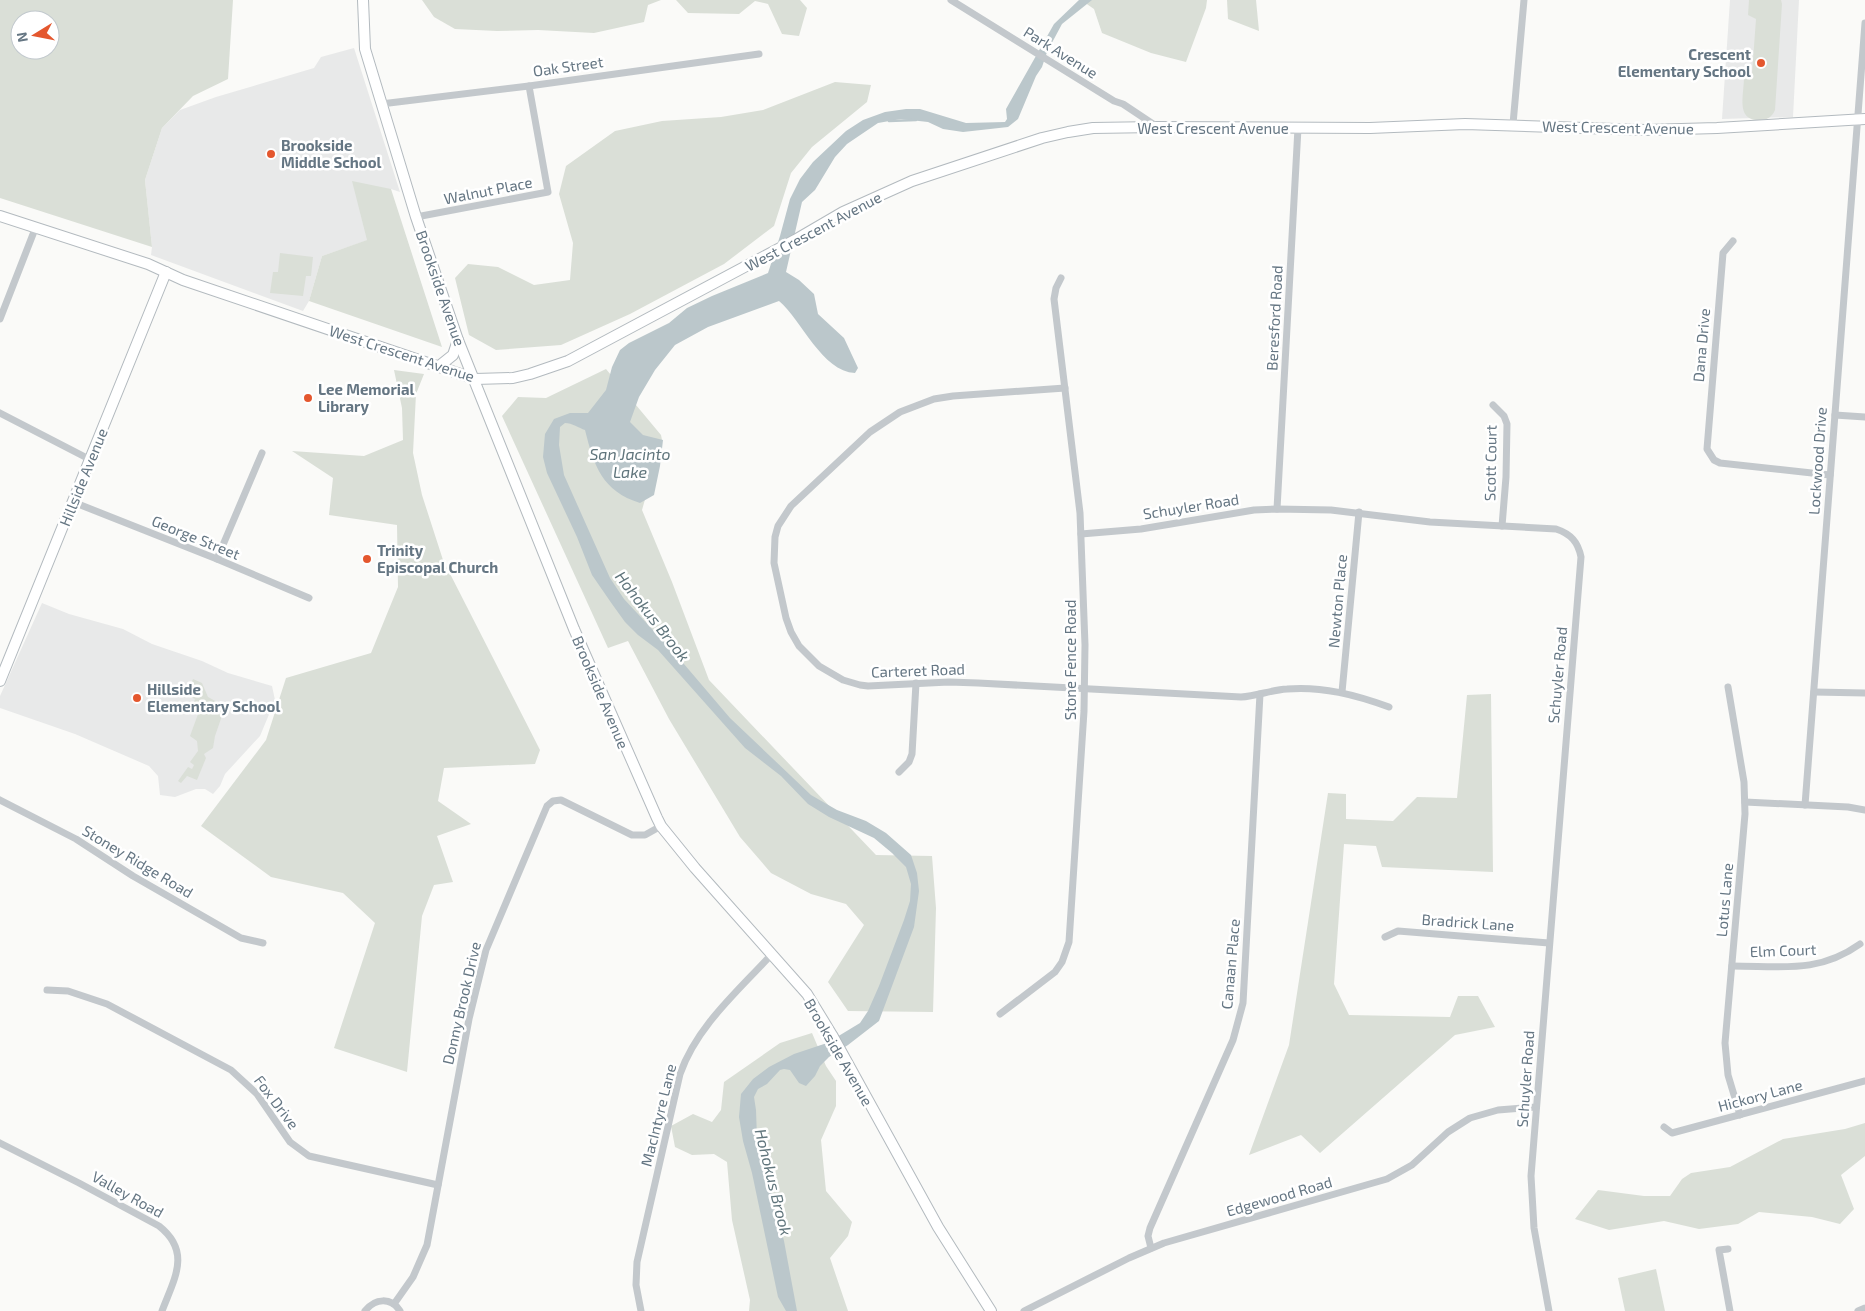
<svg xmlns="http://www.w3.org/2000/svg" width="1865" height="1311" font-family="'Exo 2',sans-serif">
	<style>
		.built { fill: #e8e9e9 }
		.green { fill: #dadfd7; fill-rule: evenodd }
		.water { fill: #bbc7cb }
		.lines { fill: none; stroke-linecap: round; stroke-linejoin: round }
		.stream { stroke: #bbc7cb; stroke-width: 2.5 }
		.secondary-casing { stroke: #b3babf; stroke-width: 12 }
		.street { stroke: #c3c8cc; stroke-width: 7 }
		.secondary { stroke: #fff; stroke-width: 10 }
		.poi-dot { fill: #e4572e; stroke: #fff; stroke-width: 2 }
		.labels { text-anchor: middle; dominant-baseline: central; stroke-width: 5; stroke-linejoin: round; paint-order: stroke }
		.street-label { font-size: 15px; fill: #657683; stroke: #fff }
		.poi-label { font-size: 15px; font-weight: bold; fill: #657683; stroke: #fff; text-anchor: start }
		.water-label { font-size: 16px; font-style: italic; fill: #60757c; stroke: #fff }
	</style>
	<rect width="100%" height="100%" fill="#fafaf8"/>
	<g class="built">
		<path d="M 1730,0 L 1799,0 L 1793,117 L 1722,119 Z"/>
		<path d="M 354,48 L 400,192 L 391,189 L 368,240 L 322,256 L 309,301 L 303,311 L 151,255 L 152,247 L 145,180 L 162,128 L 180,110 L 216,97 L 314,68 L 321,57 Z"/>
		<path d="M 42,603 L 69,614 L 123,629 L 152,644 L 202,661 L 228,673 L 272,686 L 275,700 L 260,736 L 225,774 L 220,786 L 213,794 L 205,789 L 196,789 L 175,797 L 160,795 L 158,776 L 149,766 L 75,734 L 0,708 L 0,696 Z"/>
	</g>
	<g class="green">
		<path d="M 0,0 L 233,0 L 228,79 L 193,96 L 162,128 L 145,180 L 152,247 L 0,198 ZM 20,20 L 50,20 L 50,50 L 20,50 Z"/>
		<path d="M 422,0 L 661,0 L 648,5 L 644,22 L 594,33 L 538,30 L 497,31 L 455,29 L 434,17 Z"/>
		<path d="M 676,0 L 800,0 L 807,8 L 799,36 L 782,34 L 768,4 L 755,1 L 739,14 L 688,13 Z"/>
		<path d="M 1081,0 L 1207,0 L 1206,8 L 1186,62 L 1151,53 L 1102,33 L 1094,9 Z"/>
		<path d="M 1227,0 L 1256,0 L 1259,31 L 1228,19 Z"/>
		<path d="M 1749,0 L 1781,0 L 1782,4 L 1775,110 C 1772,117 1767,120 1760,120 C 1735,121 1744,95 1744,77 L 1746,75 L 1752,74 L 1756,19 L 1748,15 Z"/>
		<path d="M 835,82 L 871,85 L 867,102 L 812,147 L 791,173 L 774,226 L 724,264 L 630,314 L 561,345 L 496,350 L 469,335 L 455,278 L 468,264 L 498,267 L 534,285 L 570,280 L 573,243 L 559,194 L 566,166 L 615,131 L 662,121 L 721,117 L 763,110 Z"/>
		<path d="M 352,181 L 391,189 L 442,347 L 309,301 L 322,256 L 367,240 Z"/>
		<path d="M 280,253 L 313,257 L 311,276 L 306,276 L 303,296 L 270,293 L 273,272 L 278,272 Z"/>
		<path d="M 606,369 L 661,435 L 662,440 L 642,510 L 672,582 L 709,680 L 876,855 L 932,856 L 936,908 L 933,1012 L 848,1011 L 828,982 L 864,925 L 846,904 L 811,894 L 771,873 L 740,837 L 669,719 L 628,641 L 608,648 L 502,416 L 518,397 L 546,398 Z"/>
		<path d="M 394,370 L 424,374 L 416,394 L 413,453 L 422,495 L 443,560 L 540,750 L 535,764 L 444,768 L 438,801 L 471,824 L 437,836 L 453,882 L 434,885 L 422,916 L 407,1072 L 334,1048 L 375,923 L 343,893 L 271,877 L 201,826 L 266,740 L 286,678 L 371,653 L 398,587 L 397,525 L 329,515 L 333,478 L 292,451 L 364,456 L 403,440 L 402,408 Z"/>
		<path d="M 193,679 L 202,683 L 208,697 L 219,703 L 218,708 L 224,710 L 215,736 L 213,748 L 204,754 L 206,758 L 197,780 L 187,776 L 181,783 L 178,781 L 188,767 L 192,769 L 194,765 L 190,762 L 198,751 L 197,741 L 190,736 L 201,706 L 194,702 L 195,699 L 186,695 Z"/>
		<path d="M 1491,694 L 1493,872 L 1382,867 L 1376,846 L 1344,844 L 1334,984 L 1349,1015 L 1450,1017 L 1458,996 L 1478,996 L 1495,1027 L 1455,1035 L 1320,1153 L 1301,1135 L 1249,1155 L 1289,1045 L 1328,793 L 1346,794 L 1346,819 L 1393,821 L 1417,797 L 1457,798 L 1467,695 Z"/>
		<path d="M 812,1033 L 826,1066 L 836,1081 L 836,1106 L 821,1140 L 826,1191 L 852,1222 L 848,1236 L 830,1258 L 848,1311 L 749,1311 L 750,1300 L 732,1220 L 727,1162 L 714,1154 L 692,1155 L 675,1147 L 671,1126 L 693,1114 L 712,1122 L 721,1110 L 724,1082 L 780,1043 Z"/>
		<path d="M 1865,1123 L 1865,1156 L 1841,1175 L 1854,1209 L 1840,1224 L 1812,1217 L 1759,1212 L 1738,1224 L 1699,1229 L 1664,1221 L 1609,1230 L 1575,1219 L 1598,1190 L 1644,1196 L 1670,1196 L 1682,1179 L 1691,1173 L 1730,1167 L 1783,1139 L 1845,1129 Z"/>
		<path d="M 1656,1269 L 1665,1311 L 1625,1311 L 1618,1278 Z"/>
	</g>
	<path class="water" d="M 1079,0 L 1092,0 L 1062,24 L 1047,52 L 1042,67 L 1036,76 L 1018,119 L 1008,127 L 963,132 L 943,129 L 928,122 L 901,119 L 878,123 L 847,144 L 835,157 L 815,190 L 802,202 L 786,272 L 799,280 L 814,294 L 818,314 L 844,338 L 858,368 L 855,373 C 822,372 801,319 779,301 L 708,327 L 675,345 L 655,370 L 639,397 L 630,422 L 643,435 L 663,440 L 660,466 L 654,495 L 640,503 C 602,491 594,466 585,430 C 579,428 572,423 565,423 L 560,427 L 559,445 L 564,475 L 610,578 L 624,599 L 678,657 L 730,718 L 811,795 L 837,810 L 866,821 L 886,833 L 911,855 L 917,873 L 919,891 L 914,927 L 879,1021 L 848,1045 L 829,1057 L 820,1066 L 815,1076 L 806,1086 L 799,1083 L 790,1070 L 784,1069 L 780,1070 L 767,1084 L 758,1089 L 754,1097 L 756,1110 L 757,1138 L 784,1241 L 797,1311 L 786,1311 L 778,1297 L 752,1173 L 743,1141 L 739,1117 L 741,1094 L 753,1079 L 769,1067 L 794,1054 L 827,1043 L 860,1023 L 868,1011 L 879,986 L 904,920 L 910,901 L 911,884 L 906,867 L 892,853 L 874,838 L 829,817 L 808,804 L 781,776 L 745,748 L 658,650 L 638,635 L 625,622 L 612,604 L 592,575 L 577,537 L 547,473 L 543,457 L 545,434 L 554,419 L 570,413 L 588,413 L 606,390 L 612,367 L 620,350 L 629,343 L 669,323 L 687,308 L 712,296 L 768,273 L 780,236 L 790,199 L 800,179 L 813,162 L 846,131 L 863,120 L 885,112 L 906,109 L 920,109 L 966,123 L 1005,122 L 1007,119 L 1006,109 L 1054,24 Z"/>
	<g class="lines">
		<path class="stream" d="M 889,121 L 916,120"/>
		<g class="secondary-casing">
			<g id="secondary">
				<path d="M 363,0 L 365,49 L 416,217 L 458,340 L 574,629 L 657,818 L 661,826 L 695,868 L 807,994 L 832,1035 L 938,1227 L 991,1311"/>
				<path d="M 0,216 L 148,264 L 183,280 L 475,379 L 513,378 L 530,374 L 568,361 L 795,240 L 843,212 L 912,181 L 1042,138 L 1068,132 L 1093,128 L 1156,127 L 1370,128 L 1465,124 L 1645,130 L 1717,128 L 1865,119"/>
				<path d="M 438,367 L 453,355 L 458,340"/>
				<path d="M 0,681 L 166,272"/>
			</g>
		</g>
		<g class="street">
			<path d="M 951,0 L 1114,101 L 1123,104 L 1156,126"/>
			<path d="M 381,104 L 529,86 L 759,54"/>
			<path d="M 1513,124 L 1524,0"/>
			<path d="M 416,217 L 548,192 L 529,86"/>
			<path d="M 1733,241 L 1723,253 L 1707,449 L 1714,460 L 1720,463 L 1830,475"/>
			<path d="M 0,319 L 35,229"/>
			<path d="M 1065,388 L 953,396 L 934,399 L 900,412 L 870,432 L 791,506 L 778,526 L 775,537 L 774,563 L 786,618 L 791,632 L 799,646 L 819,666 L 843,680 L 860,685 L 868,686 L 949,682 L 978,683 L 1241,697 C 1257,696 1271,690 1287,689 C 1322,686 1356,695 1389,707"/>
			<path d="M 1493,405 L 1504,416 L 1507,424 L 1506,477 L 1502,526"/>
			<path d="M 0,413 L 89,459"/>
			<path d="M 1835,415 L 1865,417"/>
			<path d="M 73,502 L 217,559 L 309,598"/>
			<path d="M 1277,509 L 1298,128"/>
			<path d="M 1081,534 L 1141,529 L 1254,510 L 1277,509 L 1331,510 L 1430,522 L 1556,529 C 1571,534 1578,542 1581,557 L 1531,1176 L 1534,1228 L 1549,1311"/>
			<path d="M 217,559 L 262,453"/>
			<path d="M 1728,687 L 1744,782 L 1745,814 L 1725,1043 L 1728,1075 L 1740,1115"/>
			<path d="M 1342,692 L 1359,512"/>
			<path d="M 1814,692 L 1865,693"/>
			<path d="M 899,772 L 909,762 L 912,754 L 916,683"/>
			<path d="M 0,800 L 76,839 L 133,876 L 241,938 L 263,943"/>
			<path d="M 1745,802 L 1848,807 L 1865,810"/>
			<path d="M 1805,805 L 1865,23"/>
			<path d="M 1385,937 L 1398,931 L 1549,943"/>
			<path d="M 1732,966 C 1781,966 1818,974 1860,944"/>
			<path d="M 47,990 L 68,991 L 107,1004 L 231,1070 L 257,1094 L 290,1142 L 309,1156 L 438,1185"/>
			<path d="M 1000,1014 L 1055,972 L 1062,962 L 1069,942 L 1084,711 L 1085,645 L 1080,513 L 1054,299 L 1056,288 L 1061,278"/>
			<path d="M 1664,1127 L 1672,1133 L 1865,1081"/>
			<path d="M 0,1143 L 79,1183 L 159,1226 C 192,1252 174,1279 162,1311"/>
			<path d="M 1151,1248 L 1148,1236 L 1150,1228 L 1233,1040 L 1243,1003 L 1260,694"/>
			<path d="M 1728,1249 L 1719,1250 L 1730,1311"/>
			<path d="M 394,1304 L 413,1277 L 427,1245 L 469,1019 L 486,950 L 547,806 L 553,801 L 561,800 L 632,835 L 645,835 L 661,826"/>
			<path d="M 365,1311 C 375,1298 391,1297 400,1311"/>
			<path d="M 641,1311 L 636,1285 L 637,1262 L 680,1074 C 697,1026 738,991 772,954"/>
			<path d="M 1024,1311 L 1129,1258 L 1164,1243 L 1387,1179 L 1412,1165 L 1448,1132 L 1470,1118 L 1498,1110 L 1536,1107"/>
			<path d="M 1858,1311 L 1865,1308"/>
		</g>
		<use href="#secondary" class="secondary"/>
	</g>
	<g class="poi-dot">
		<circle cx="1761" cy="63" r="5"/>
		<circle cx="271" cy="154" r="5"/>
		<circle cx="308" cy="398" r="5"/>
		<circle cx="367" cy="559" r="5"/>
		<circle cx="137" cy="698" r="5"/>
	</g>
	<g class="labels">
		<g class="street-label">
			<text transform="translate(1061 52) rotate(32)">Park Avenue</text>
			<text transform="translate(568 66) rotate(-8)">Oak Street</text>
			<text transform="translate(1618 127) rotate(1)">West Crescent Avenue</text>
			<text x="1213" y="128">West Crescent Avenue</text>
			<text transform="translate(488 190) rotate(-11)">Walnut Place</text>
			<text transform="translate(813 231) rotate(-28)">West Crescent Avenue</text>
			<text transform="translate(441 288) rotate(71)">Brookside Avenue</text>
			<text transform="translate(1274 318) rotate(-87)">Beresford Road</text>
			<text transform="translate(1701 345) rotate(-85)">Dana Drive</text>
			<text transform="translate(402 353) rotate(18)">West Crescent Avenue</text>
			<text transform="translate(1817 461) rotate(-86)">Lockwood Drive</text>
			<text transform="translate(1490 463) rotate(-89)">Scott Court</text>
			<text transform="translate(83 477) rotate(-68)">Hillside Avenue</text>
			<text transform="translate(1191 506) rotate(-9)">Schuyler Road</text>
			<text transform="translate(196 537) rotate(22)">George Street</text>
			<text transform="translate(1337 601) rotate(-85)">Newton Place</text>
			<text transform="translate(1070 660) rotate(-90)">Stone Fence Road</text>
			<text transform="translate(918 670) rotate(-2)">Carteret Road</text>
			<text transform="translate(1557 675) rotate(-85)">Schuyler Road</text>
			<text transform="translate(601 692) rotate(67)">Brookside Avenue</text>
			<text transform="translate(138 861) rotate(31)">Stoney Ridge Road</text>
			<text transform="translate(1724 900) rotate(-85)">Lotus Lane</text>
			<text transform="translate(1468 922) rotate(4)">Bradrick Lane</text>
			<text transform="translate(1783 950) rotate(-2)">Elm Court</text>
			<text transform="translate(1230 964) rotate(-85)">Canaan Place</text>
			<text transform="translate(461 1003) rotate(-77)">Donny Brook Drive</text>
			<text transform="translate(839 1052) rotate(60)">Brookside Avenue</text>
			<text transform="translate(1525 1079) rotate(-86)">Schuyler Road</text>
			<text transform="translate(1760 1095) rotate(-15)">Hickory Lane</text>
			<text transform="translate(277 1102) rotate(53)">Fox Drive</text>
			<text transform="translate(658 1115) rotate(-76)">MacIntyre Lane</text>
			<text transform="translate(128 1194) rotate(29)">Valley Road</text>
			<text transform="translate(1279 1196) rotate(-16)">Edgewood Road</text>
		</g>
		<g class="poi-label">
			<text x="1751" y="54" text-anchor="end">Crescent<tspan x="1751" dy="17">Elementary School</tspan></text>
			<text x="281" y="145">Brookside<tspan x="281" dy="17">Middle School</tspan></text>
			<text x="318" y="389">Lee Memorial<tspan x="318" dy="17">Library</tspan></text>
			<text x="377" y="550">Trinity<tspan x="377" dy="17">Episcopal Church</tspan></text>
			<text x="147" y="689">Hillside<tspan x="147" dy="17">Elementary School</tspan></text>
		</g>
		<g class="water-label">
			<text x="630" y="453">San Jacinto<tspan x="630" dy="18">Lake</tspan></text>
			<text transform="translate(653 616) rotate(52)">Hohokus Brook</text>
			<text transform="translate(774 1182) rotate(76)">Hohokus Brook</text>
		</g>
	</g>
	<g transform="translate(35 35) rotate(260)"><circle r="24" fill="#ffffff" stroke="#c1c8cd"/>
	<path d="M0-4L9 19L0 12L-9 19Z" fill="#e4572e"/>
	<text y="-8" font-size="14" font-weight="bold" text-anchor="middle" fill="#657683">N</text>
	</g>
</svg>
